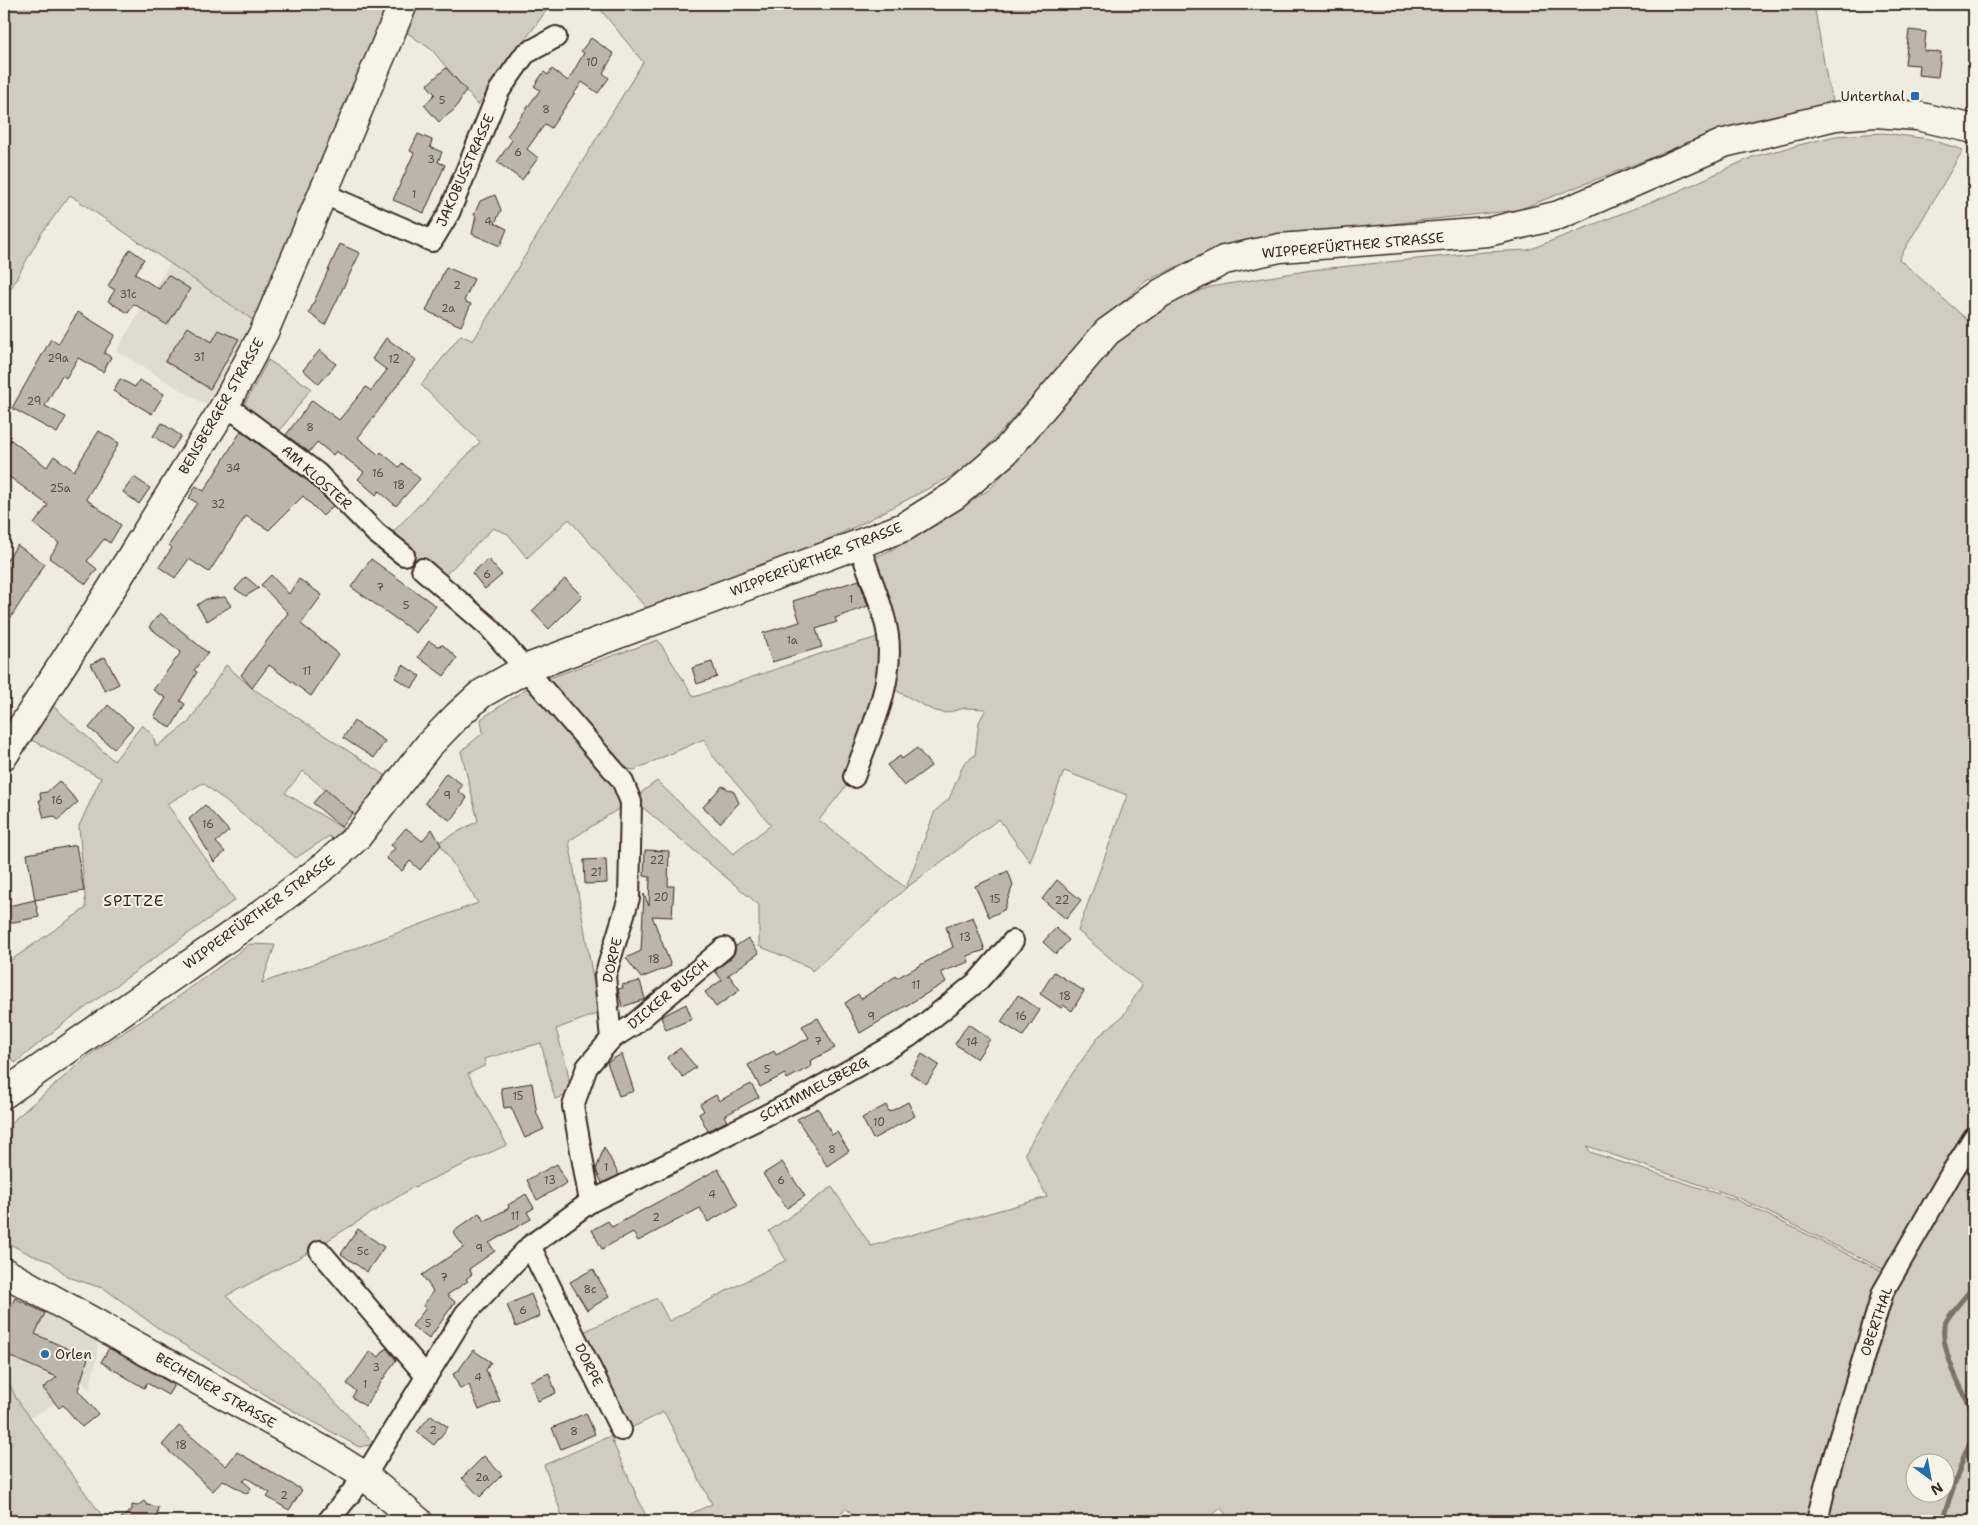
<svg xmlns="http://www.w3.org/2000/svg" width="1978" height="1525" font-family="'Shantell Sans',sans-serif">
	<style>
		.built { fill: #e0dbd0 }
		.green { fill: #d1cbc0; stroke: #867a6f; fill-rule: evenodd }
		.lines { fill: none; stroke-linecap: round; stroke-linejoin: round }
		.stream { stroke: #7e7266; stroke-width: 5 }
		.building { fill: #bdb5aa; stroke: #3b2a1e }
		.minor-casing { stroke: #3b2a1e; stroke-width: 24 }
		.secondary-casing { stroke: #3b2a1e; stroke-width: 31 }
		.minor { stroke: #f7f3e8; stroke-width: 20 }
		.secondary { stroke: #f7f3e8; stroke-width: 28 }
		.poi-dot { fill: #1f6fb2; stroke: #f7f3e8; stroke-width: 2 }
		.labels { text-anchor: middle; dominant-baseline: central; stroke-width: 4; stroke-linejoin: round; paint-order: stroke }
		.number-label { font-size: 11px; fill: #5c4d41 }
		.poi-label { font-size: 14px; fill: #3b2a1e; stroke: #f7f3e8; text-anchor: end }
		.street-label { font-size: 14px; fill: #3b2a1e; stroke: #f7f3e8 }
		.quarter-label { font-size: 16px; letter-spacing: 1px; fill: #3b2a1e; stroke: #f7f3e8 }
	</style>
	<rect width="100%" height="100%" fill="#efebe0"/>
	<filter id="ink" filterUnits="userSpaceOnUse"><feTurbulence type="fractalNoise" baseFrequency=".02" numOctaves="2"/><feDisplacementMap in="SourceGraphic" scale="10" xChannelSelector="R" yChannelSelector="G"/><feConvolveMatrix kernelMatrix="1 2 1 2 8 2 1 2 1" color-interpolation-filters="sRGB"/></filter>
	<g filter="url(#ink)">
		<g class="built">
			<path d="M 170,263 L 253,320 L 206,405 L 116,351 Z"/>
			<path d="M 4,1287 L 65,1322 L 82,1327 L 97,1337 L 97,1357 L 89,1390 L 81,1381 L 49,1407 L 30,1418 L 16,1398 L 4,1372 Z"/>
		</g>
		<g class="green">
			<path d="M 4,4 L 399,4 L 253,320 L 70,195 L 41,234 L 4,301 Z"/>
			<path d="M 408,4 L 551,4 L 478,105 L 432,50 L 399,27 Z"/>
			<path d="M 596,4 L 1814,4 L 1827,80 L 1834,104 L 1725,129 L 1518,210 L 1407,222 L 1217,248 L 1146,281 L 1094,328 L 969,467 L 859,525 L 738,581 L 648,610 L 569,519 L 527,558 L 508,534 L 493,528 L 439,581 L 407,557 L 388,537 L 480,442 L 421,385 L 461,335 L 473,341 L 643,62 Z"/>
			<path d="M 1883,133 L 1929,139 L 1963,150 L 1899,259 L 1974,326 L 1974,1135 L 1889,1272 L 1739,1198 L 1587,1146 L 1590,1152 L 1737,1200 L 1888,1274 L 1824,1482 L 1815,1521 L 1230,1521 L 1221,1508 L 1204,1521 L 862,1521 L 845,1508 L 835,1521 L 675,1521 L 712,1504 L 664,1412 L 627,1430 L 583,1332 L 657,1298 L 669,1321 L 786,1260 L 769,1231 L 832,1187 L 871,1246 L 1047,1197 L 1025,1153 L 1070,1077 L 1099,1036 L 1123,1016 L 1142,985 L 1078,931 L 1127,795 L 1064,771 L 1030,862 L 999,819 L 906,888 L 812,971 L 809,967 L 759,946 L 759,905 L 635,801 L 643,791 L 657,781 L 733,854 L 771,825 L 712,755 L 704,739 L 634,770 L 622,768 L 540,681 L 658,640 L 694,697 L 823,653 L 885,635 L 884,682 L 846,786 L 819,820 L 906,888 L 935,811 L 949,799 L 964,763 L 975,755 L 979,722 L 986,709 L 965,708 L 945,713 L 932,710 L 888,686 L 890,634 L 870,560 L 907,542 L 990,489 L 1116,344 L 1165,305 L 1210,287 L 1311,270 L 1484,252 L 1528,250 L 1679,191 L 1752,157 L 1835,136 Z"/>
			<path d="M 268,360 L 311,388 L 279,432 L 243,407 Z"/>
			<path d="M 226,665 L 252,688 L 385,775 L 356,816 L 303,771 L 285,793 L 344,829 L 332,839 L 329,836 L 296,858 L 203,783 L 167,804 L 235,900 L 64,1023 L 15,1063 L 4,1048 L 4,965 L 86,908 L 79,826 L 101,778 L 30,739 L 52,705 L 114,761 L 142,725 L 153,735 L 156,747 L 189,722 Z"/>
			<path d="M 532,685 L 603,761 L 626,804 L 569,841 L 599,1013 L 556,1029 L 567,1068 L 571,1094 L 555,1099 L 541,1043 L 484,1059 L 486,1065 L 468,1074 L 507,1145 L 412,1188 L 304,1255 L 226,1296 L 305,1370 L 375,1444 L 359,1447 L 274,1400 L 166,1334 L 105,1289 L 68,1277 L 51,1262 L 31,1255 L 4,1241 L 4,1135 L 16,1118 L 93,1052 L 174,1000 L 250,944 L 275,945 L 262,983 L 478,903 L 439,842 L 478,821 L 461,751 L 483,733 L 481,719 Z"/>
			<path d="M 1974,1151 L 1974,1521 L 1820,1521 L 1893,1276 ZM 1916,1462 L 1946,1462 L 1946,1492 L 1916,1492 Z"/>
			<path d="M 4,1372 L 16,1398 L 106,1521 L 4,1521 Z"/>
			<path d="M 610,1436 L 648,1521 L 564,1521 L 544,1465 Z"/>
		</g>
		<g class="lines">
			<g class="stream">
				<path d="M 1974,1286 C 1967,1295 1946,1317 1944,1326 C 1940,1349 1963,1393 1974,1413"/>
				<path d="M 1965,1453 L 1974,1462"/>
				<path d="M 1942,1521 L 1965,1453 L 1974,1435"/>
			</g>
		</g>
		<g class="building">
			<path d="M 1909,30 L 1926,32 L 1924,51 L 1941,52 L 1938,77 L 1918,75 L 1919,65 L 1905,64 Z"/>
			<path d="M 591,38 L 614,54 L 603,73 L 609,78 L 598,93 L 582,82 L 551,128 L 545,124 L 527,149 L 538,158 L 522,180 L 497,162 L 512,140 L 507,136 L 540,90 L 534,86 L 544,72 L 548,75 L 552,69 L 568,81 L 584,53 L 581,51 Z"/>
			<path d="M 446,68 L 466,90 L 455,109 L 439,122 L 424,105 L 435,94 L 427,85 Z"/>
			<path d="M 418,134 L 432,140 L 430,147 L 442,152 L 438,162 L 445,165 L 424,213 L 393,200 L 414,153 L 410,151 Z"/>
			<path d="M 495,195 L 501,210 L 495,223 L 507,229 L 500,246 L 472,234 L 476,216 L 474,215 L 480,201 Z"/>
			<path d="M 340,244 L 360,253 L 325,325 L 309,313 Z"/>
			<path d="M 130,249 L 144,259 L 135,274 L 159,289 L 168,275 L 190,289 L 167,325 L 134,304 L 128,313 L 108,301 L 115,290 L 108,286 Z"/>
			<path d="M 446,267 L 474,279 L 464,301 L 471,304 L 461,326 L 426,311 Z"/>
			<path d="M 78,312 L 115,335 L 104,353 L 111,357 L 103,372 L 78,358 L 66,378 L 62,375 L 45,406 L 66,417 L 57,433 L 12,408 L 51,339 L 58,344 Z"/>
			<path d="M 188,327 L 212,342 L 219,330 L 239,339 L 210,389 L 165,361 Z"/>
			<path d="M 386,338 L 416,360 L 358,438 L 379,455 L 381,452 L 399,467 L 402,463 L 420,479 L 396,506 L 379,491 L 376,495 L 358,479 L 364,472 L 336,451 L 333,455 L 317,442 L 309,452 L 286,435 L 312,400 L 339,420 L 366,387 L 371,391 L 387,370 L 372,359 Z"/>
			<path d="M 320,350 L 336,364 L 319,384 L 303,370 Z"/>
			<path d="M 120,379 L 135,387 L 139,380 L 164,394 L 152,414 L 113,391 Z"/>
			<path d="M 162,423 L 181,436 L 172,449 L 153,436 Z"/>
			<path d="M 99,431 L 119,443 L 86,499 L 121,525 L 110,543 L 104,539 L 87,561 L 97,569 L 86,584 L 49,558 L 59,543 L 34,524 L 48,505 L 4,473 L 4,450 L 11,440 L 47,467 L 54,456 L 74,471 Z"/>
			<path d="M 241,431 L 309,482 L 333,506 L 323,516 L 303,496 L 269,530 L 246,516 L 209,572 L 189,559 L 175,578 L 159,567 L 172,548 L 169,545 L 197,503 L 189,498 L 196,486 L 204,491 Z"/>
			<path d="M 134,477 L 150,488 L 139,504 L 123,492 Z"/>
			<path d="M 17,545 L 45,564 L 4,628 L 4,565 Z"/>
			<path d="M 371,559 L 436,606 L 416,633 L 351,587 Z"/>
			<path d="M 488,559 L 502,575 L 485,589 L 472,573 Z"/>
			<path d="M 271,575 L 289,594 L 299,579 L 322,595 L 301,624 L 339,654 L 311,696 L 269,665 L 252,688 L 241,675 L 288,613 L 261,585 Z"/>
			<path d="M 246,577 L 259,588 L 246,596 L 235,589 Z"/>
			<path d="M 565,579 L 582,596 L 549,629 L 532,611 Z"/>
			<path d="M 859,580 L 868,606 L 835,618 L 837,622 L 816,629 L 822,647 L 772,662 L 763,633 L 800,622 L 793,601 Z"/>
			<path d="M 225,597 L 231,606 L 207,621 L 197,605 L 206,599 Z"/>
			<path d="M 160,613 L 208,653 L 194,670 L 197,672 L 180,701 L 185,704 L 171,728 L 154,717 L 166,698 L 153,690 L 181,652 L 149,627 Z"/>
			<path d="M 429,641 L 437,646 L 443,645 L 457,658 L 444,676 L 418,657 Z"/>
			<path d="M 105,657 L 119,684 L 105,691 L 91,664 Z"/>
			<path d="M 712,662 L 717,677 L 697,684 L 692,668 Z"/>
			<path d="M 403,665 L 420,676 L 412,688 L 395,678 Z"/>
			<path d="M 108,705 L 133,727 L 114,749 L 89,728 Z"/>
			<path d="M 354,721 L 385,741 L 374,758 L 343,738 Z"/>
			<path d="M 917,748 L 931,766 L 904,786 L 887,765 L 900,756 L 902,759 Z"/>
			<path d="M 446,773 L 463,785 L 458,791 L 467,798 L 451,821 L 425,803 Z"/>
			<path d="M 59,781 L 78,802 L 58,820 L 54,816 L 44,818 L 39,800 L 41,800 L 40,793 L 47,792 Z"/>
			<path d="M 722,786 L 734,792 L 739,803 L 720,823 L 703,807 Z"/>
			<path d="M 325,789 L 353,813 L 341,827 L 313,803 Z"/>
			<path d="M 205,805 L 229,831 L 216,842 L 225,852 L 214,862 L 189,819 Z"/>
			<path d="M 406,828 L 422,841 L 432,829 L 441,845 L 420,870 L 410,861 L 402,871 L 386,858 L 395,848 L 391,845 Z"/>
			<path d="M 76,845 L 84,891 L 35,900 L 27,854 Z"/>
			<path d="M 645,850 L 669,851 L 668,886 L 674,886 L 672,917 L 652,916 L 671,966 L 641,978 L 626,958 L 641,951 L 644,894 L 649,906 L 650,877 L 644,876 Z"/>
			<path d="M 606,859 L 607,883 L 585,884 L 584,860 Z"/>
			<path d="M 1008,871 L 1013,885 L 1004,910 L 989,917 L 975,886 Z"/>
			<path d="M 1057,880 L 1081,900 L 1066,919 L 1042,899 Z"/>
			<path d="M 35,900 L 39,917 L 4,924 L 4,907 Z"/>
			<path d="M 973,917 L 985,950 L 967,956 L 969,962 L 941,972 L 946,982 L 860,1033 L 845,1003 L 858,994 L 861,999 L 896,976 L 897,978 L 953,947 L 946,927 Z"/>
			<path d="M 1056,928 L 1069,940 L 1056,954 L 1043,942 Z"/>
			<path d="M 748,938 L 759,953 L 727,976 L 729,975 L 740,990 L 716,1007 L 705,992 L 722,980 L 715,971 L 732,957 L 736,946 Z"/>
			<path d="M 1054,972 L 1084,991 L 1072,1011 L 1063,1005 L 1061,1008 L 1040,994 Z"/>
			<path d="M 640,981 L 645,999 L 622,1007 L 618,989 L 623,988 L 622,985 Z"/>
			<path d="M 1018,995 L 1040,1010 L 1023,1036 L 1001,1022 Z"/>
			<path d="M 686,1004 L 692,1019 L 666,1030 L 661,1017 Z"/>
			<path d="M 818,1018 L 835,1048 L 810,1061 L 812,1066 L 787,1079 L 785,1074 L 760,1087 L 748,1065 L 774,1051 L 776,1055 L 809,1038 L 802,1026 Z"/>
			<path d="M 968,1024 L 990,1039 L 977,1059 L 955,1044 Z"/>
			<path d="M 680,1048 L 696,1067 L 683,1077 L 667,1058 Z"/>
			<path d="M 622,1054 L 634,1091 L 619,1096 L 607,1062 Z"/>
			<path d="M 922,1054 L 939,1065 L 926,1084 L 910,1073 Z"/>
			<path d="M 532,1083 L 537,1114 L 544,1129 L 525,1138 L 511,1107 L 504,1108 L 501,1088 Z"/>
			<path d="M 751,1084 L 759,1097 L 724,1116 L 727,1121 L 708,1131 L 699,1114 L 704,1111 L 700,1104 L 716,1095 L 719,1101 Z"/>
			<path d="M 908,1102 L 915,1116 L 873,1139 L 862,1118 L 886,1105 L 889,1112 Z"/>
			<path d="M 818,1108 L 832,1135 L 837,1132 L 849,1151 L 827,1166 L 797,1119 Z"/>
			<path d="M 604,1147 L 619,1175 L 602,1183 L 596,1170 Z"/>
			<path d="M 782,1162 L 805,1196 L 787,1208 L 763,1174 Z"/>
			<path d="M 557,1164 L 567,1183 L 537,1200 L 527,1180 Z"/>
			<path d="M 718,1169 L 738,1205 L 708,1222 L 700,1208 L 638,1241 L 633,1232 L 602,1249 L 592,1230 L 608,1221 L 612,1227 Z"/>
			<path d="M 526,1194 L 534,1208 L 527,1212 L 531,1219 L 489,1243 L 495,1251 L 469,1269 L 472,1274 L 466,1279 L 468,1281 L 447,1295 L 455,1302 L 429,1339 L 412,1326 L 426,1308 L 423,1306 L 433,1291 L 422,1275 L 464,1247 L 453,1232 L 479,1213 L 485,1221 L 509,1208 L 508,1205 Z"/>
			<path d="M 358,1229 L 384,1247 L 367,1272 L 341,1254 Z"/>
			<path d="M 593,1269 L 609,1297 L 587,1310 L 570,1282 Z"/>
			<path d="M 531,1294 L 540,1316 L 516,1327 L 507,1305 Z"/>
			<path d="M 15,1298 L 45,1313 L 35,1334 L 88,1358 L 78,1390 L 98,1414 L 82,1427 L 63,1405 L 59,1408 L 43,1388 L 57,1377 L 4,1354 L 4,1321 Z"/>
			<path d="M 109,1348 L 174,1385 L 168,1395 L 147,1383 L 144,1388 L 101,1362 Z"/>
			<path d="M 386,1348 L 396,1360 L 365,1406 L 352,1397 L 356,1391 L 347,1384 L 370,1351 L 379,1357 Z"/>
			<path d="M 473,1350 L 491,1362 L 486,1370 L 500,1401 L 479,1410 L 469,1385 L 460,1389 L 453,1374 L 458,1371 Z"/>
			<path d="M 549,1373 L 556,1393 L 538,1401 L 530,1381 Z"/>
			<path d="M 586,1413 L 595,1434 L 561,1449 L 552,1428 Z"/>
			<path d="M 431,1415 L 448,1427 L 434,1445 L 417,1432 Z"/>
			<path d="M 179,1426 L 226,1466 L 237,1452 L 302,1490 L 289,1510 L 267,1497 L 270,1493 L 247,1478 L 243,1481 L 251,1488 L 247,1494 L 223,1480 L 213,1491 L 162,1445 Z"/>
			<path d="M 484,1456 L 502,1475 L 480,1497 L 462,1478 Z"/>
			<path d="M 144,1501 L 147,1505 L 158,1507 L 156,1521 L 117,1521 L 132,1510 L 132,1505 L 137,1506 Z"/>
		</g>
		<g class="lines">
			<g class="minor-casing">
				<g id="minor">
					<path d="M 324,194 L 432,241 L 449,213 L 499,91 L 525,54 L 556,37"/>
					<path d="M 223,409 L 238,414 L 317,473 L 376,533 L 404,555"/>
					<path d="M 854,777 C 870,732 894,685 888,636 C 884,607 868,573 859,544"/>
					<path d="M 611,1039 L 633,1025 L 724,948"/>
					<path d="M 590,1202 L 799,1099 L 910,1036 L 978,981 L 1013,941"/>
					<path d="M 530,1246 L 621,1430"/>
					<path d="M 320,1251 L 426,1376"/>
					<path d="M 328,1521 L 365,1476 L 465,1314 L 530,1246 L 590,1202 L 573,1106 L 587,1067 L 611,1039 L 605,976 L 629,898 L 631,802 L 622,780 L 489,627 L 422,569"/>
					<path d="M 1817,1521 L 1826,1483 L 1883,1292 L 1952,1172 L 1974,1137"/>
				</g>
			</g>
			<g class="secondary-casing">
				<g id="secondary">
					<path d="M 4,755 L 108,594 L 223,409 L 264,332 L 403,4"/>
					<path d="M 4,1094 L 260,915 L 326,865 L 357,837 L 428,746 L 457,716 L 481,694 L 525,669 L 904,527 L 955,495 L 1005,452 L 1107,332 L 1161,293 L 1224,260 L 1280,248 L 1488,232 L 1559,215 L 1724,143 L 1836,116 L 1876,113 L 1917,116 L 1974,129"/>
					<path d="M 4,1272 L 330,1454 L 365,1476 L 418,1521"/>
				</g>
			</g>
			<use href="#minor" class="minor"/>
			<use href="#secondary" class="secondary"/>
		</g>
	</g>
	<g class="poi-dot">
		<rect x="1910" y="91" width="10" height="10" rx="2.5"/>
		<circle cx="45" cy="1354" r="5"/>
	</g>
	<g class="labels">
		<g class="number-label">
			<text x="592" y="62">10</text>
			<text x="442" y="100">5</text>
			<text x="546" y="109">8</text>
			<text x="518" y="152">6</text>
			<text x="431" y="159">3</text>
			<text x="414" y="194">1</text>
			<text x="488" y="221">4</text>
			<text x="457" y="285">2</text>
			<text x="128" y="294">31c</text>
			<text x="448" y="308">2a</text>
			<text x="199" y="357">31</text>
			<text x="58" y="358">29a</text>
			<text x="394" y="359">12</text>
			<text x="34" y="401">29</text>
			<text x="310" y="427">8</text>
			<text x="233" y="468">34</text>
			<text x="378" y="473">16</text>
			<text x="399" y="485">18</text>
			<text x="60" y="488">25a</text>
			<text x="218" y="504">32</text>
			<text x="487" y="574">6</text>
			<text x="380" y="587">7</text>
			<text x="851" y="599">1</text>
			<text x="406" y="605">5</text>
			<text x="792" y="640">1a</text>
			<text x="307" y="671">11</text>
			<text x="447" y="795">9</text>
			<text x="57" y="800">16</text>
			<text x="208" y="824">16</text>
			<text x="657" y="860">22</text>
			<text x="596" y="872">21</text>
			<text x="661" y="897">20</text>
			<text x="995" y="899">15</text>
			<text x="1062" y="900">22</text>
			<text x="965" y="937">13</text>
			<text x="654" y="959">18</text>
			<text x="916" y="985">11</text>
			<text x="1065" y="996">18</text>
			<text x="871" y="1016">9</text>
			<text x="1021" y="1016">16</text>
			<text x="818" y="1041">7</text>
			<text x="972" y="1042">14</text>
			<text x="767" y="1069">5</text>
			<text x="518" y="1096">15</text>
			<text x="879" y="1122">10</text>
			<text x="832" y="1149">8</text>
			<text x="606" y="1167">1</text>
			<text x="550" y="1180">13</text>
			<text x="781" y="1180">6</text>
			<text x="712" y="1194">4</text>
			<text x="515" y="1216">11</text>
			<text x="656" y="1217">2</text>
			<text x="479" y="1248">9</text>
			<text x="363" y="1251">5c</text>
			<text x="444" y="1277">7</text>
			<text x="590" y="1289">8c</text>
			<text x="523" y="1310">6</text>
			<text x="428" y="1323">5</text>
			<text x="376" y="1367">3</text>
			<text x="478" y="1377">4</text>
			<text x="365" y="1384">1</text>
			<text x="433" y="1430">2</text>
			<text x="574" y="1431">8</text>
			<text x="181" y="1445">18</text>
			<text x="482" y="1477">2a</text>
			<text x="284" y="1495">2</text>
		</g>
		<g class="poi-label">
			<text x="1905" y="96">Unterthal</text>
			<text x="55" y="1354" text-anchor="start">Orlen</text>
		</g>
		<g class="street-label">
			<text transform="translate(465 170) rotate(-66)">JAKOBUSSTRASSE</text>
			<text transform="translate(1353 245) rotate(-5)">WIPPERFÜRTHER STRASSE</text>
			<text transform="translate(221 406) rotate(-60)">BENSBERGER STRASSE</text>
			<text transform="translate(317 477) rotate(42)">AM KLOSTER</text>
			<text transform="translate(816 559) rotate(-21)">WIPPERFÜRTHER STRASSE</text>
			<text transform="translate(259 912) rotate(-36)">WIPPERFÜRTHER STRASSE</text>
			<text transform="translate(612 960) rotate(-77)">DORPE</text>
			<text transform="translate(668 994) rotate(-40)">DICKER BUSCH</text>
			<text transform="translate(814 1089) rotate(-28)">SCHIMMELSBERG</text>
			<text transform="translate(1876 1321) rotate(-71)">OBERTHAL</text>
			<text transform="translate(589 1365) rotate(64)">DORPE</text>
			<text transform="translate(216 1390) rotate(30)">BECHENER STRASSE</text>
		</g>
		<g class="quarter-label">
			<text x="134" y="900">SPITZE</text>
		</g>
	</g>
	<rect width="1978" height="1525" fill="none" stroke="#f7f3e8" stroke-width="20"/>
	<rect x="10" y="10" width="1958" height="1505" fill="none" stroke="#3b2a1e" stroke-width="2" filter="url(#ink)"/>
	<g transform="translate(1930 1478) rotate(148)"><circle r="24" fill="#f7f3e8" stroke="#aca397"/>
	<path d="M0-4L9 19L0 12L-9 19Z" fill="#1f6fb2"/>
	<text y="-8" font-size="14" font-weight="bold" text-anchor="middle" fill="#3b2a1e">N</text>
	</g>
</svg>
